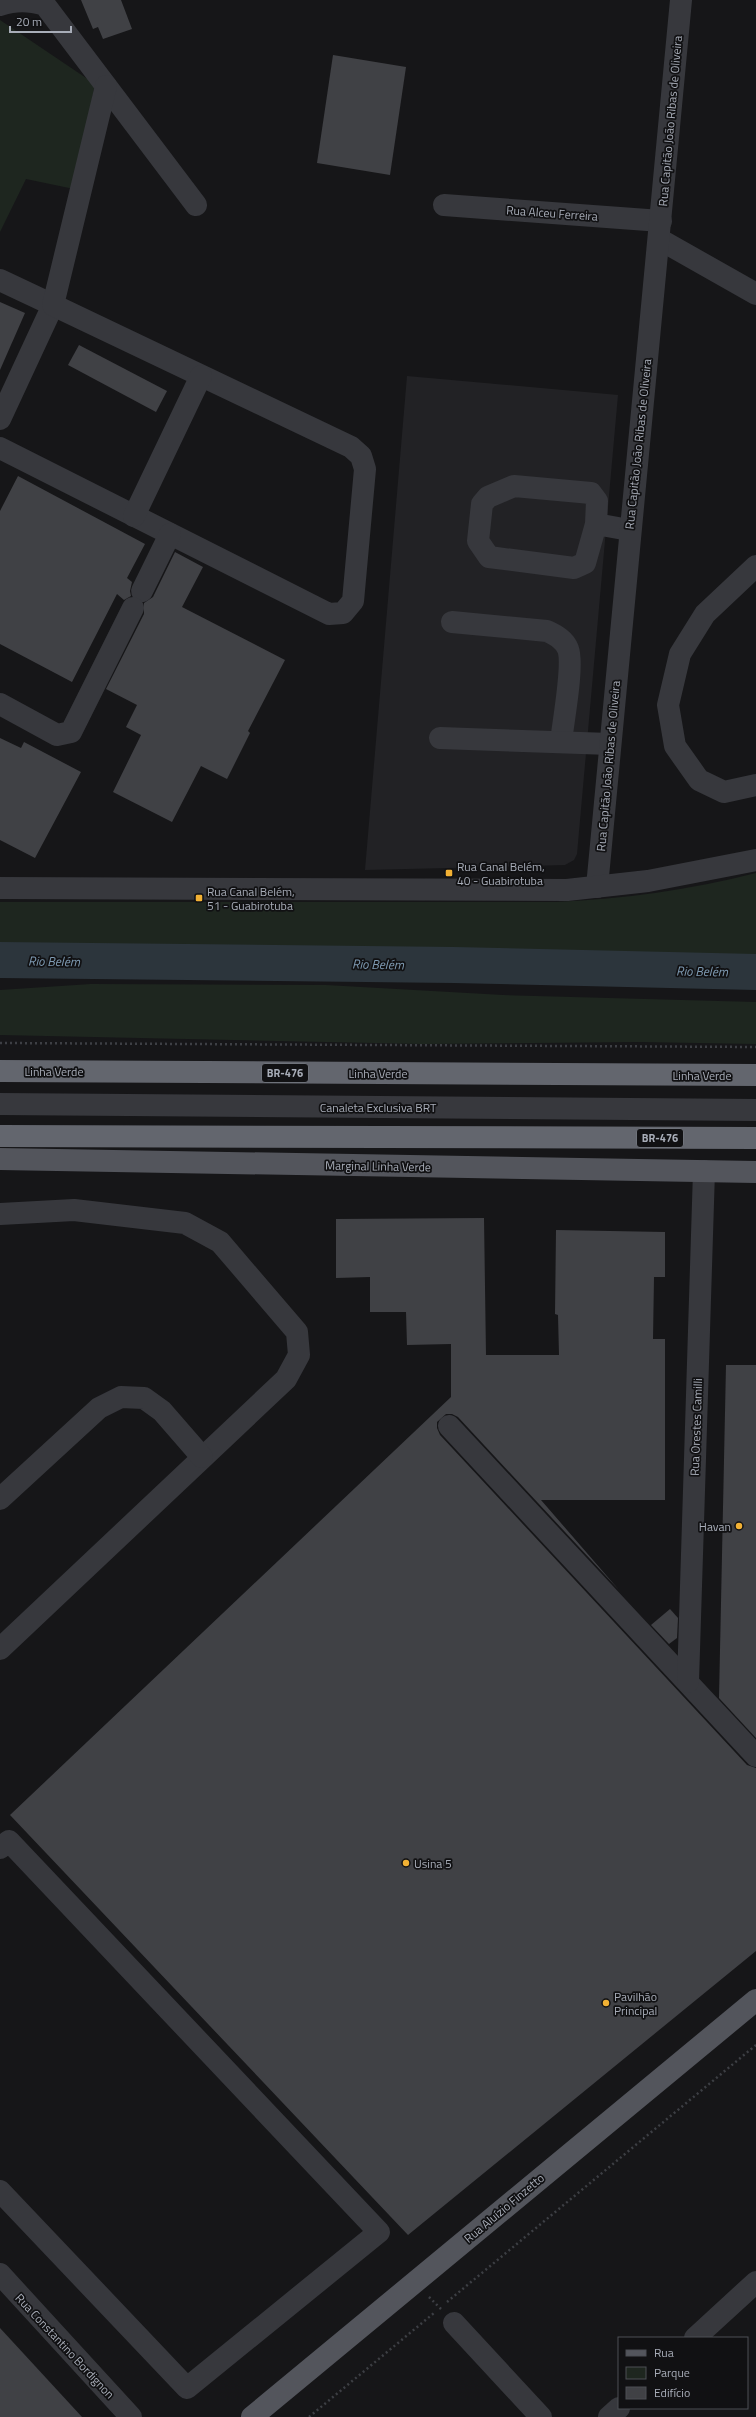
<svg xmlns="http://www.w3.org/2000/svg" width="756" height="2417" font-family="'Titillium Web',sans-serif">
	<style>
		.built { fill: #222225 }
		.green { fill: #1e261f }
		.lines { fill: none; stroke-linecap: round; stroke-linejoin: round }
		.river { stroke: #2c353c; stroke-width: 36 }
		.building { fill: #404145 }
		.path { stroke: #3d3f44; stroke-width: 2.5; stroke-dasharray: 2 3; stroke-linecap: butt }
		.minor { stroke: #37383d; stroke-width: 22 }
		.major { stroke: #53555c; stroke-width: 22 }
		.highway { stroke: #63666e; stroke-width: 22 }
		.poi-dot { fill: #f2b134; stroke: #111113; stroke-width: 1.5 }
		.labels { text-anchor: middle; dominant-baseline: central; stroke-width: 3.5; stroke-linejoin: round; paint-order: stroke }
		.shield { fill: #111113; stroke: #7b7e86; stroke-width: 1 }
		.shield-label { font-size: 11px; font-weight: bold; fill: #a8adb8 }
		.street-label { font-size: 12px; fill: #a8adb8; stroke: #111113 }
		.poi-label { font-size: 12px; fill: #a8adb8; stroke: #111113; text-anchor: start }
		.water-label { font-size: 13px; font-style: italic; fill: #7f9bb3; stroke: #111113 }
	</style>
	<rect width="100%" height="100%" fill="#161618"/>
	<path class="built" d="M 407,376 L 618,395 L 577,854 L 574,860 L 565,865 L 365,870 Z"/>
	<g class="green">
		<path d="M 0,20 L 95,84 L 74,189 L 26,179 L 0,232 Z"/>
		<path d="M 756,873 L 756,962 L 512,957 L 0,952 L 0,902 L 556,902 C 624,899 690,890 756,873 Z"/>
		<path d="M 91,984 L 326,985 L 503,995 L 756,1002 L 756,1044 L 639,1042 L 422,1044 L 0,1035 L 0,990 Z"/>
	</g>
	<g class="lines">
		<path class="river" d="M 0,960 L 454,965 L 756,972"/>
	</g>
	<g class="building">
		<path d="M 81,0 L 121,0 L 132,29 L 103,39 L 98,27 L 93,29 Z"/>
		<path d="M 333,55 L 406,67 L 390,175 L 317,163 Z"/>
		<path d="M 0,302 L 25,313 L 0,370 Z"/>
		<path d="M 79,345 L 167,391 L 156,412 L 68,365 Z"/>
		<path d="M 18,476 L 145,544 L 127,578 L 132,582 L 130,591 L 131,596 L 124,600 L 117,594 L 72,682 L 0,644 L 0,511 Z"/>
		<path d="M 175,552 L 203,567 L 182,607 L 285,660 L 248,731 L 250,733 L 227,779 L 201,766 L 172,822 L 113,792 L 141,735 L 126,727 L 137,705 L 106,689 L 144,614 L 144,603 L 153,597 Z"/>
		<path d="M 0,738 L 21,748 L 24,742 L 81,772 L 35,858 L 0,840 Z"/>
		<path d="M 484,1218 L 486,1355 L 559,1355 L 558,1315 L 555,1314 L 556,1230 L 665,1232 L 665,1277 L 654,1277 L 653,1339 L 665,1339 L 665,1500 L 541,1500 L 619,1590 L 458,1417 L 452,1414 L 446,1414 L 437,1422 L 437,1428 L 440,1435 L 747,1765 L 756,1768 L 756,1951 L 408,2235 L 10,1815 L 451,1397 L 451,1344 L 407,1345 L 406,1312 L 370,1312 L 370,1277 L 336,1278 L 336,1219 Z"/>
		<path d="M 726,1365 L 756,1365 L 756,1738 L 719,1698 Z"/>
		<path d="M 670,1609 L 678,1618 L 677,1638 L 669,1644 L 651,1625 Z"/>
		<path d="M 0,2328 L 82,2417 L 0,2417 Z"/>
	</g>
	<g class="lines">
		<g class="path">
			<path d="M 0,1043 L 756,1047"/>
			<path d="M 429,2297 L 441,2309"/>
			<path d="M 447,2302 L 756,2045"/>
			<path d="M 309,2417 L 434,2313"/>
		</g>
		<g class="minor">
			<path d="M 0,5 C 16,0 28,0 45,5 L 196,205"/>
			<path d="M 444,205 L 661,221"/>
			<path d="M 659,239 L 756,294"/>
			<path d="M 0,280 L 53,305 L 0,419"/>
			<path d="M 0,448 L 329,614 L 343,613 L 353,601 L 365,469 L 361,456 L 351,447 L 53,305 L 106,86"/>
			<path d="M 134,516 L 201,376"/>
			<path d="M 596,524 L 597,501 L 591,493 L 514,486 L 488,497 L 482,504 L 478,541 L 489,557 L 574,568 L 585,563 L 596,524 L 629,530"/>
			<path d="M 756,566 L 705,614 L 680,654 L 668,705 L 675,746 L 699,780 L 724,792 L 756,785"/>
			<path d="M 142,591 L 170,534"/>
			<path d="M 452,622 L 547,631 C 555,635 564,639 568,649 C 574,665 563,722 561,742"/>
			<path d="M 0,704 L 57,735 L 71,732 L 133,608"/>
			<path d="M 440,738 L 610,744"/>
			<path d="M 597,887 L 681,0"/>
			<path d="M 0,888 L 567,890 L 648,881 L 756,860"/>
			<path d="M 0,1104 L 756,1110"/>
			<path d="M 0,1214 L 74,1210 L 185,1223 L 220,1242 L 297,1332 L 299,1355 L 286,1379 L 0,1649"/>
			<path d="M 449,1426 L 756,1756"/>
			<path d="M 0,1499 L 99,1408 L 121,1397 L 144,1398 L 162,1411 L 202,1457"/>
			<path d="M 688,1682 L 704,1171"/>
			<path d="M 0,1848 L 9,1841 L 379,2232 L 187,2388 L 0,2191"/>
			<path d="M 0,2274 L 131,2417"/>
			<path d="M 454,2323 L 541,2417"/>
			<path d="M 695,2338 L 756,2282"/>
			<path d="M 609,2417 L 619,2408"/>
		</g>
		<g class="major">
			<path d="M 0,1159 L 756,1172"/>
			<path d="M 252,2417 L 756,2000"/>
		</g>
		<g class="highway">
			<path d="M 0,1071 L 756,1075"/>
			<path d="M 0,1136 L 756,1138"/>
		</g>
	</g>
	<g class="poi-dot">
		<rect x="445" y="869" width="8" height="8" rx="2"/>
		<rect x="195" y="894" width="8" height="8" rx="2"/>
		<circle cx="739" cy="1526" r="4"/>
		<circle cx="406" cy="1863" r="4"/>
		<circle cx="606" cy="2003" r="4"/>
	</g>
	<g class="labels">
		<g class="shield">
			<rect x="262" y="1064" width="46" height="18" rx="3"/>
			<rect x="637" y="1129" width="46" height="18" rx="3"/>
		</g>
		<g class="shield-label">
			<text x="285" y="1073">BR-476</text>
			<text x="660" y="1138">BR-476</text>
		</g>
		<g class="street-label">
			<text transform="translate(670 121) rotate(-85)">Rua Capitão João Ribas de Oliveira</text>
			<text transform="translate(552 213) rotate(4)">Rua Alceu Ferreira</text>
			<text transform="translate(638 444) rotate(-84)">Rua Capitão João Ribas de Oliveira</text>
			<text transform="translate(608 766) rotate(-85)">Rua Capitão João Ribas de Oliveira</text>
			<text x="54" y="1071">Linha Verde</text>
			<text x="378" y="1073">Linha Verde</text>
			<text x="702" y="1075">Linha Verde</text>
			<text x="378" y="1107">Canaleta Exclusiva BRT</text>
			<text transform="translate(378 1166) rotate(1)">Marginal Linha Verde</text>
			<text transform="translate(696 1427) rotate(-88)">Rua Orestes Camilli</text>
			<text transform="translate(504 2208) rotate(-40)">Rua Aluízio Finzetto</text>
			<text transform="translate(65 2346) rotate(47)">Rua Constantino Bordignon</text>
		</g>
		<g class="poi-label">
			<text x="457" y="866">Rua Canal Belém,<tspan x="457" dy="14">40 - Guabirotuba</tspan></text>
			<text x="207" y="891">Rua Canal Belém,<tspan x="207" dy="14">51 - Guabirotuba</tspan></text>
			<text x="731" y="1526" text-anchor="end">Havan</text>
			<text x="414" y="1863">Usina 5</text>
			<text x="614" y="1996">Pavilhão<tspan x="614" dy="14">Principal</tspan></text>
		</g>
		<g class="water-label">
			<text transform="translate(54 961) rotate(1)">Rio Belém</text>
			<text transform="translate(378 964) rotate(1)">Rio Belém</text>
			<text transform="translate(702 971) rotate(1)">Rio Belém</text>
		</g>
	</g>
	<rect x="618" y="2337" width="130" height="72" fill="#111113" stroke="#4d4f55"/>
	<rect x="626" y="2350" width="20" height="6" fill="#53555c" stroke="#4d4f55"/>
	<text x="654" y="2357" font-size="12" fill="#a8adb8">Rua</text>
	<rect x="626" y="2367" width="20" height="12" fill="#1e261f" stroke="#4d4f55"/>
	<text x="654" y="2377" font-size="12" fill="#a8adb8">Parque</text>
	<rect x="626" y="2387" width="20" height="12" fill="#404145" stroke="#4d4f55"/>
	<text x="654" y="2397" font-size="12" fill="#a8adb8">Edifício</text>
	<path d="M10 26v6h61v-6" fill="none" stroke="#a8adb8" stroke-width="2"/>
	<text x="16" y="26" font-size="12" fill="#a8adb8" stroke="#111113" stroke-width="3" paint-order="stroke">20 m</text>
</svg>
